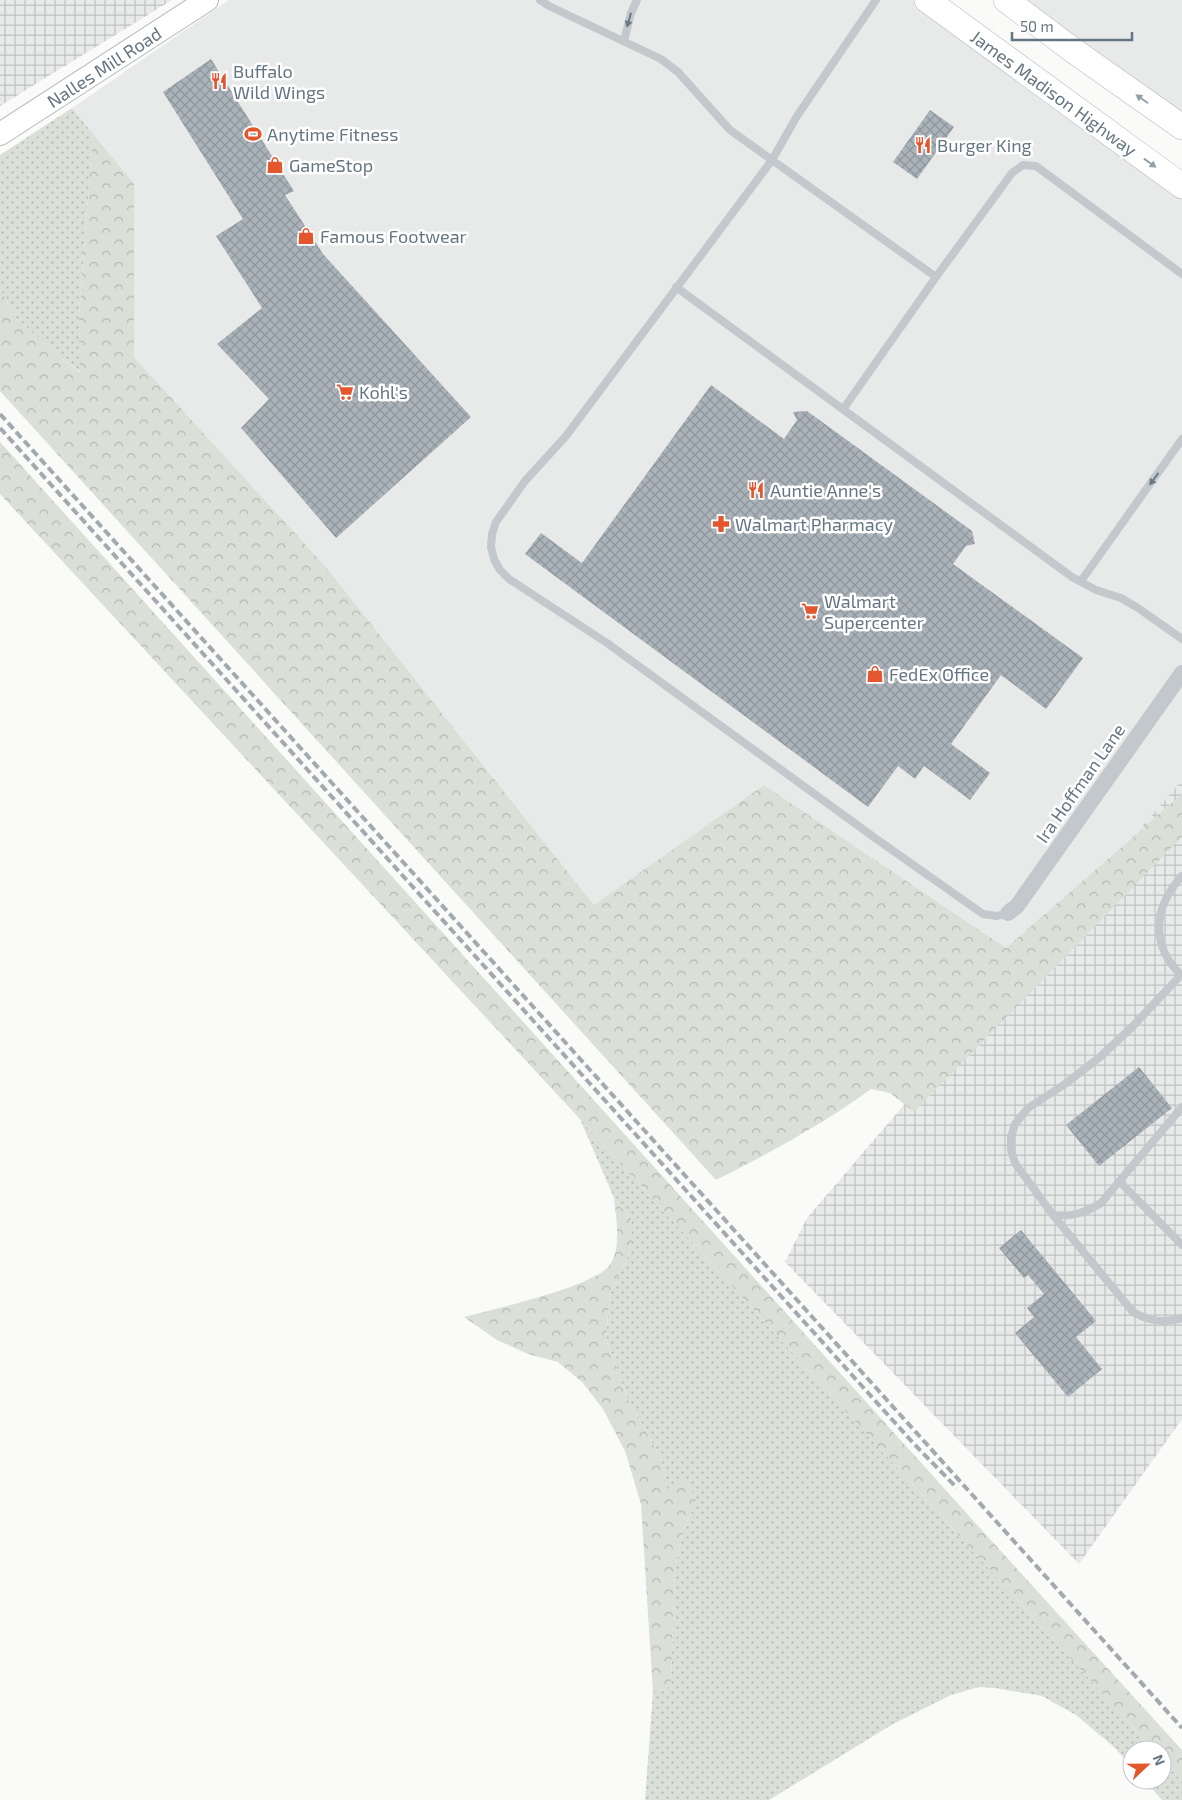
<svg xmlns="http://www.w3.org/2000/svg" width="1182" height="1800" font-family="'Exo 2',sans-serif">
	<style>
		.built { fill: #e8e9e9 }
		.industrial { fill: url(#industrial-grid) }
		.grass { fill: url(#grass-dots) }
		.forest { fill: url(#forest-crowns) }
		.building { fill: url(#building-cross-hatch) }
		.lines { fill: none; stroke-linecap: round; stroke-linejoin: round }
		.secondary-casing { stroke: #b3babf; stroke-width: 24 }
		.primary-casing { stroke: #b5babe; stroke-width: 26 }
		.lane { stroke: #c3c8cc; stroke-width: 8 }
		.street { stroke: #c3c8cc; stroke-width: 16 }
		.secondary { stroke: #fff; stroke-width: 22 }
		.primary { stroke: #fff; stroke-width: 25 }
		.rail { stroke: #a2aab0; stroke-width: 4; stroke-dasharray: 8 4; stroke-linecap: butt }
		.oneway { fill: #6a7a87 }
		.oneway2 { fill: #939fa8 }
		.labels { text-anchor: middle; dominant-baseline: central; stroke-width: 5; stroke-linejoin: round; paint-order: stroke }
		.street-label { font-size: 18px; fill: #657683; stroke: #fff }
		.poi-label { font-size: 18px; fill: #657683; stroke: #fff; text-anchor: start }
	</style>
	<defs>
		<pattern id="industrial-grid" width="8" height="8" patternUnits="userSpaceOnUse" patternTransform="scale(1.25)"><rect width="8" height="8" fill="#e8e9e9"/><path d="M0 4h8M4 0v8" fill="none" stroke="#c0c1c2"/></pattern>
		<pattern id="grass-dots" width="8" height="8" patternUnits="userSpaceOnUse" patternTransform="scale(1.25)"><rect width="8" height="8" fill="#dadfd7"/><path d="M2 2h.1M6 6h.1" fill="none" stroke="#b4b9b4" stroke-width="1.8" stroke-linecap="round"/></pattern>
		<pattern id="forest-crowns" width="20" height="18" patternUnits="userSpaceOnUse" patternTransform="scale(1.25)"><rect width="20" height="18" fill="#dadfd7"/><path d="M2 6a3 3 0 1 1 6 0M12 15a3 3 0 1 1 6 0" fill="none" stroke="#b4b9b4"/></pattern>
		<pattern id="building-cross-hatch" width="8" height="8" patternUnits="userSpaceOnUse" patternTransform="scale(1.25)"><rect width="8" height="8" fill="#aab3b9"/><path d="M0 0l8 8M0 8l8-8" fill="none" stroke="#8e969c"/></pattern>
	</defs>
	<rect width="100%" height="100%" fill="#fafaf8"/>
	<g class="built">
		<path d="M 229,0 L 925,0 L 1182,199 L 1182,794 L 1006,948 L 764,785 L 595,906 L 326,567 L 134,357 L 134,185 L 72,108 Z"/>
		<path d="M 1010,0 L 1182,0 L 1182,124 Z"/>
	</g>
	<g class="industrial">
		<path d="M 0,0 L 172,0 L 0,106 Z"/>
		<path d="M 1182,780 L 1182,1419 L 1079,1564 L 785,1262 L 807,1218 Z"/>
	</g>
	<g class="grass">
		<path d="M 72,108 L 93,134 L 79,314 L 81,372 L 62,359 L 16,318 L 0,289 L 0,155 Z"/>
		<path d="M 580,1119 L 1154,1750 L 1132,1750 L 1132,1767 L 1114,1747 L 1076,1715 L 1042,1696 L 995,1688 L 979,1687 L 951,1695 L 893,1724 L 769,1800 L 645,1800 L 653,1692 L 667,1689 L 671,1680 L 675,1570 L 682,1534 L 696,1501 L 667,1490 L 661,1458 L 629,1402 L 606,1339 L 610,1292 L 632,1248 L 632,1220 L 614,1198 Z"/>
		<path d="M 1162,1759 L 1182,1781 L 1182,1800 L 1162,1800 L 1144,1780 L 1162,1780 Z"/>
	</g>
	<g class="forest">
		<path d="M 93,134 L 134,184 L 134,357 L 326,567 L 594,905 L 764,785 L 1006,948 L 1182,794 L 1182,837 L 914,1112 L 890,1093 L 871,1089 C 823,1124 770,1153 716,1180 L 0,391 L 0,289 L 16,318 L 62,359 L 80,372 L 79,315 Z"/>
		<path d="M 0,442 L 979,1527 L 1182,1750 L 1182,1781 L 1162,1759 L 1162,1750 L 1154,1750 L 580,1119 L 0,494 Z"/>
		<path d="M 614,1198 L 632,1220 L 632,1248 L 610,1292 L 606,1339 L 629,1402 L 661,1458 L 667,1490 L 680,1480 L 691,1488 L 696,1501 L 682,1534 L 675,1570 L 671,1680 L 667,1689 L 653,1692 L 641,1504 L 625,1451 L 603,1409 L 582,1382 L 558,1362 L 528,1354 L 497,1340 L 464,1317 C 494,1309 592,1287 609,1266 C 622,1250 616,1217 614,1198 Z"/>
	</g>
	<g class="building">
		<path d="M 211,59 L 294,191 L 285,195 L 323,254 L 471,417 L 336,538 L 241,428 L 269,399 L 217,344 L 262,308 L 216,236 L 243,219 L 163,92 Z"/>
		<path d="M 930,110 L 954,127 L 917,179 L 893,162 Z"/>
		<path d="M 711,385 L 784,439 L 797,420 L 793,412 L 807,411 L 972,531 L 975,544 L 966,546 L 953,564 L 1083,658 L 1046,709 L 1001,675 L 951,744 L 990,773 L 970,800 L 924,766 L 915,779 L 898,766 L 868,807 L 525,554 L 541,533 L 582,563 Z"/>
		<path d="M 1139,1067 L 1172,1108 L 1099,1166 L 1066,1125 Z"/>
		<path d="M 1021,1230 L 1096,1321 L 1076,1337 L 1102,1369 L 1068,1397 L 1015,1333 L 1034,1317 L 1027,1308 L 1044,1294 L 1028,1275 L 1024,1278 L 999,1248 Z"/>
	</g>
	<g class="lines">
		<g class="secondary-casing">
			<path id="secondary" d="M 0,134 L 207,0"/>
		</g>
		<g class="primary-casing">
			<g id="primary">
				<path d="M 927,0 L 1182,186"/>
				<path d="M 1006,0 L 1074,51 L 1182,127"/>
			</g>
		</g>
		<g class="lane">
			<path d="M 540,0 L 549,6 L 661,59 L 678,72 L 730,130 L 936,277 L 844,408"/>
			<path d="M 876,0 L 797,116 L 772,160 L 566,436 L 525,481 L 496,522 L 492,534 L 491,547 L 494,559 L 500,570 L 509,579 L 607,643 L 875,838 L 983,914 L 997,916 L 1008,913"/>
			<path d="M 624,41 L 631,13 L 637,0"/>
			<path d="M 936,277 L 1012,173 L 1023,165 L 1036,166 L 1182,274"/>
			<path d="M 676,287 L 1072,577 L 1096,590 L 1121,598 L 1138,608 L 1182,639"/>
			<path d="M 1081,581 L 1182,439"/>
			<path d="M 1182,876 C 1153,908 1150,945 1182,976"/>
			<path d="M 1181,975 L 1132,1027 L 1100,1057 L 1065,1084 L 1028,1108 L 1015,1124 L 1011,1137 L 1011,1150 L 1015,1163 L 1053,1215 C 1072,1217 1085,1213 1101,1203 L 1182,1107"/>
			<path d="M 1120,1182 L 1182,1245"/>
			<path d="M 1053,1215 L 1133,1312 C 1149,1321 1164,1324 1182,1318"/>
		</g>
		<path class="street" d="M 1008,913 L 1017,906 L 1182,673"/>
		<use href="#secondary" class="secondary"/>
		<use href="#primary" class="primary"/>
		<g class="rail">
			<path d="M 0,414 L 1182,1728"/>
			<path d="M 0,428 L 915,1445 L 957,1488"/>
		</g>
	</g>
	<defs><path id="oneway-solid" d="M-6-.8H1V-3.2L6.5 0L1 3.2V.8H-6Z" transform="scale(1.25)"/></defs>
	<g class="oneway">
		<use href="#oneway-solid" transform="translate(629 20) rotate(106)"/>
		<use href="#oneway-solid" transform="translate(1154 479) rotate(126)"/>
	</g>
	<g class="oneway2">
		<use href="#oneway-solid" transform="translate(1142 99) rotate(-145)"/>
		<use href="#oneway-solid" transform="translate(1150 163) rotate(36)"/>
	</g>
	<defs>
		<g id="restaurant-bare" transform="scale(1.35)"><path d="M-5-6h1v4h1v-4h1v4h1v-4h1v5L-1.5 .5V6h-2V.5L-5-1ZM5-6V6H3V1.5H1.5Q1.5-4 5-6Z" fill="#e4572e" stroke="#fff" stroke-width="2.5" paint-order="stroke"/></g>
		<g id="stadium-bare" transform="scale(1.35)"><path d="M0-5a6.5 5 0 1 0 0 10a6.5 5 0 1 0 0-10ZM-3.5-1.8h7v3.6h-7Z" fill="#e4572e" stroke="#fff" stroke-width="2.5" paint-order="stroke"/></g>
		<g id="shop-bare" transform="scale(1.35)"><path d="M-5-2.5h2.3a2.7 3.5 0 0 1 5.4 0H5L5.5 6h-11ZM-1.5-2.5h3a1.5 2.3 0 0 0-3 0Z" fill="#e4572e" stroke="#fff" stroke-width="2.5" paint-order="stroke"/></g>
		<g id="supermarket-bare" transform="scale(1.35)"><path d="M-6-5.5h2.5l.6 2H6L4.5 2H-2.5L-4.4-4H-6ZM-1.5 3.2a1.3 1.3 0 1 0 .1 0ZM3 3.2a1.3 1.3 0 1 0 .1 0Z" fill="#e4572e" stroke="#fff" stroke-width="2.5" paint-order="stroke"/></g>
		<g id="pharmacy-bare" transform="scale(1.35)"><path d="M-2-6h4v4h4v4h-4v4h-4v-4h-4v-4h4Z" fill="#e4572e" stroke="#fff" stroke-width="2.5" paint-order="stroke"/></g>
	</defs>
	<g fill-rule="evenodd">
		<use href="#restaurant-bare" x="219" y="81"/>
		<use href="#stadium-bare" x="253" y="134"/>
		<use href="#restaurant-bare" x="923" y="145"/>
		<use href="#shop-bare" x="275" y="165"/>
		<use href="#shop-bare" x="306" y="236"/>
		<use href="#supermarket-bare" x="345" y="392"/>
		<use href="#restaurant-bare" x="756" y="490"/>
		<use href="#pharmacy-bare" x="721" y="524"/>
		<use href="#supermarket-bare" x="810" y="611"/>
		<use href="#shop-bare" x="875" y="674"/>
	</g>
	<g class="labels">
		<g class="street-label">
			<text transform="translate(104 67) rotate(-33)">Nalles Mill Road</text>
			<text transform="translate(1054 93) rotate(36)">James Madison Highway</text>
			<text transform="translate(1080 783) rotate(-55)">Ira Hoffman Lane</text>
		</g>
		<g class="poi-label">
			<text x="233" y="71">Buffalo<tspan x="233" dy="21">Wild Wings</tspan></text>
			<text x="267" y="134">Anytime Fitness</text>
			<text x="937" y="145">Burger King</text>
			<text x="289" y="165">GameStop</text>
			<text x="320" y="236">Famous Footwear</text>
			<text x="359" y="392">Kohl's</text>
			<text x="770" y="490">Auntie Anne's</text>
			<text x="735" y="524">Walmart Pharmacy</text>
			<text x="824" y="601">Walmart<tspan x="824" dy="21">Supercenter</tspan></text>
			<text x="889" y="674">FedEx Office</text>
		</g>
	</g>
	<g transform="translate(1147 1765) rotate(68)"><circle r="24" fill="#ffffff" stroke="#c1c8cd"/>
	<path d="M0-4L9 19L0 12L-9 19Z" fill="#e4572e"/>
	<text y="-8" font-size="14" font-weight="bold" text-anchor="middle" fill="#657683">N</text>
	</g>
	<path d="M1012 32v8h120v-8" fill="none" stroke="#657683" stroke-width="2.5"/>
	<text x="1020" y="32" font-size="15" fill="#657683" stroke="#ffffff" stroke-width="4" paint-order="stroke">50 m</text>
</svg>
